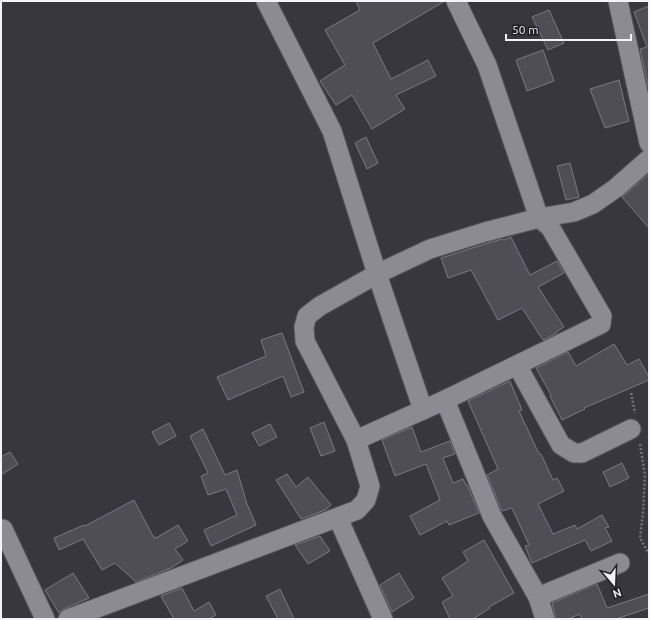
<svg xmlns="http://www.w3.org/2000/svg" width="650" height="620" font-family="Ubuntu,sans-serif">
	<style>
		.building { fill: #4f4e55; stroke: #7a7980 }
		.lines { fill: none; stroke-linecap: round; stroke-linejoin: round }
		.minor-casing { stroke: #56555b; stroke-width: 21 }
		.path { stroke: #75747a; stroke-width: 2.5; stroke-dasharray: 2 2; stroke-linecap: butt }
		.minor { stroke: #8c8b92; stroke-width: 19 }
	</style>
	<rect width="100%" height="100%" fill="#38373d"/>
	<g class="building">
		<path d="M 356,1 L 445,1 L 373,43 L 391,79 L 428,60 L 436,76 L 396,95 L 405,109 L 372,129 L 352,95 L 336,105 L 320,81 L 345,65 L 325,30 L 360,10 Z"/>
		<path d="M 649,6 L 649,91 L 640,49 L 647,47 L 634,12 Z"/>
		<path d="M 549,10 L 564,43 L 548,50 L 532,17 Z"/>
		<path d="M 543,50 L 554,81 L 527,91 L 516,60 Z"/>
		<path d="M 619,80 L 629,121 L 605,128 L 590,89 Z"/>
		<path d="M 366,137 L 378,163 L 367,169 L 355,143 Z"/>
		<path d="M 570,163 L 579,197 L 566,200 L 557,166 Z"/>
		<path d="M 649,174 L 649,228 L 622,197 Z"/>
		<path d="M 511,237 L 530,275 L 557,261 L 564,273 L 538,287 L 564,327 L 556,332 L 557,333 L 543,340 L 522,308 L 498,320 L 471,270 L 448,278 L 441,258 L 488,243 L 502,239 L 504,240 Z"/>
		<path d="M 282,333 L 304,392 L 291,397 L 283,376 L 228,400 L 217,377 L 266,356 L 261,340 Z"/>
		<path d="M 614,344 L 627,365 L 639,359 L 649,377 L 649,380 L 584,408 L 585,409 L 562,420 L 550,396 L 551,395 L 536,368 L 568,352 L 576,366 Z"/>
		<path d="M 510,381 L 522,410 L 519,411 L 539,454 L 541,454 L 553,480 L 557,478 L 564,491 L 538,504 L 553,534 L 575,525 L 577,529 L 602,515 L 609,527 L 605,528 L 612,541 L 591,551 L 585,540 L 532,563 L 525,546 L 529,545 L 512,508 L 502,511 L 487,475 L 498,469 L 468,401 Z"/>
		<path d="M 324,422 L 335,451 L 321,456 L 310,428 Z"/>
		<path d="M 169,423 L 176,436 L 159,445 L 152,432 Z"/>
		<path d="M 270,424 L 277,437 L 259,446 L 252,433 Z"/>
		<path d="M 412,427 L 421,452 L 450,441 L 455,454 L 443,458 L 453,483 L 463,479 L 466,485 L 467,485 L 479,513 L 449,525 L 447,521 L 420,535 L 410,516 L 440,500 L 426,464 L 395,476 L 382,440 Z"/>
		<path d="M 203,429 L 225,475 L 237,470 L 247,504 L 256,525 L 211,546 L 204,530 L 237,515 L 226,489 L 208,495 L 201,476 L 208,473 L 190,436 Z"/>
		<path d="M 10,452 L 18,464 L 1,475 L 1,457 Z"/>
		<path d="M 622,463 L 629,478 L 610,487 L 603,472 Z"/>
		<path d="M 287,474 L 296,487 L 308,477 L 331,505 L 325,510 L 301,519 L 276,480 Z"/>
		<path d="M 134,500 L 154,538 L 155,537 L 156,538 L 178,525 L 188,541 L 175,549 L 183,560 L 171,568 L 136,582 L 115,563 L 102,570 L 83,539 L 59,550 L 54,538 L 84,525 L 85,526 Z"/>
		<path d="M 320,536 L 330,551 L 308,564 L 295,545 Z"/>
		<path d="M 484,540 L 514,593 L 489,607 L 490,608 L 473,619 L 450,619 L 442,602 L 453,596 L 442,578 L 468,561 L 463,552 Z"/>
		<path d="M 73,573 L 89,598 L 64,609 L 59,613 L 45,590 Z"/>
		<path d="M 399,573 L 414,598 L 392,612 L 380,585 Z"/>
		<path d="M 597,584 L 607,608 L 649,594 L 649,608 L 616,619 L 582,619 L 580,614 L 568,619 L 556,619 L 552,603 Z"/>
		<path d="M 182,588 L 194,611 L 209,602 L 216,615 L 209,619 L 174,619 L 161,596 Z"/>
		<path d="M 280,589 L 294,619 L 278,619 L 266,596 Z"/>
	</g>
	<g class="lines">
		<g class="minor-casing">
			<g id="minor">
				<path d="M 266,1 L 332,131 L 377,274 L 423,410"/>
				<path d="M 618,1 L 649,143"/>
				<path d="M 517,365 L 561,445 L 574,453 L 582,453 L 631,429"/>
				<path d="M 445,400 L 492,516 L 538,597 L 545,619"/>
				<path d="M 356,440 L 445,400 L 601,324 L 602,316 L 550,227 L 539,218 L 487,65 L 456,1"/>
				<path d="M 338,518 L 383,619"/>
				<path d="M 3,529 L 45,619"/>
				<path d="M 538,597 L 620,563"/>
				<path d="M 68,619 L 357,510 L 366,500 L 370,486 L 356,440 L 305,341 L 304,327 L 307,316 L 320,306 L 377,274 L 430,249 L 485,232 L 539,218 L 574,212 L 593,204 L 616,188 L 649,159"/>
			</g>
		</g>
		<g class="path">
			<path d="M 631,393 L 635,413"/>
			<path d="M 640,444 L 645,475 L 643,513 L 640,538 L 649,554"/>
		</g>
		<use href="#minor" class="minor"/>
	</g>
	<rect width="650" height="620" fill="none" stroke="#f4f3f8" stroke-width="4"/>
	<g transform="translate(614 584) rotate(161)" stroke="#1f1f22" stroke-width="3" paint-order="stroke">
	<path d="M0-3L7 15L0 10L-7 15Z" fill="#f4f3f8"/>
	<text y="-6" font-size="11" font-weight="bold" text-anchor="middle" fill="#f4f3f8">N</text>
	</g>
	<path d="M506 34v6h125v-6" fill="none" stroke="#f4f3f8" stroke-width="2"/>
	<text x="512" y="34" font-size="12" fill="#f4f3f8" stroke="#1f1f22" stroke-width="3" paint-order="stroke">50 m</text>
</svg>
